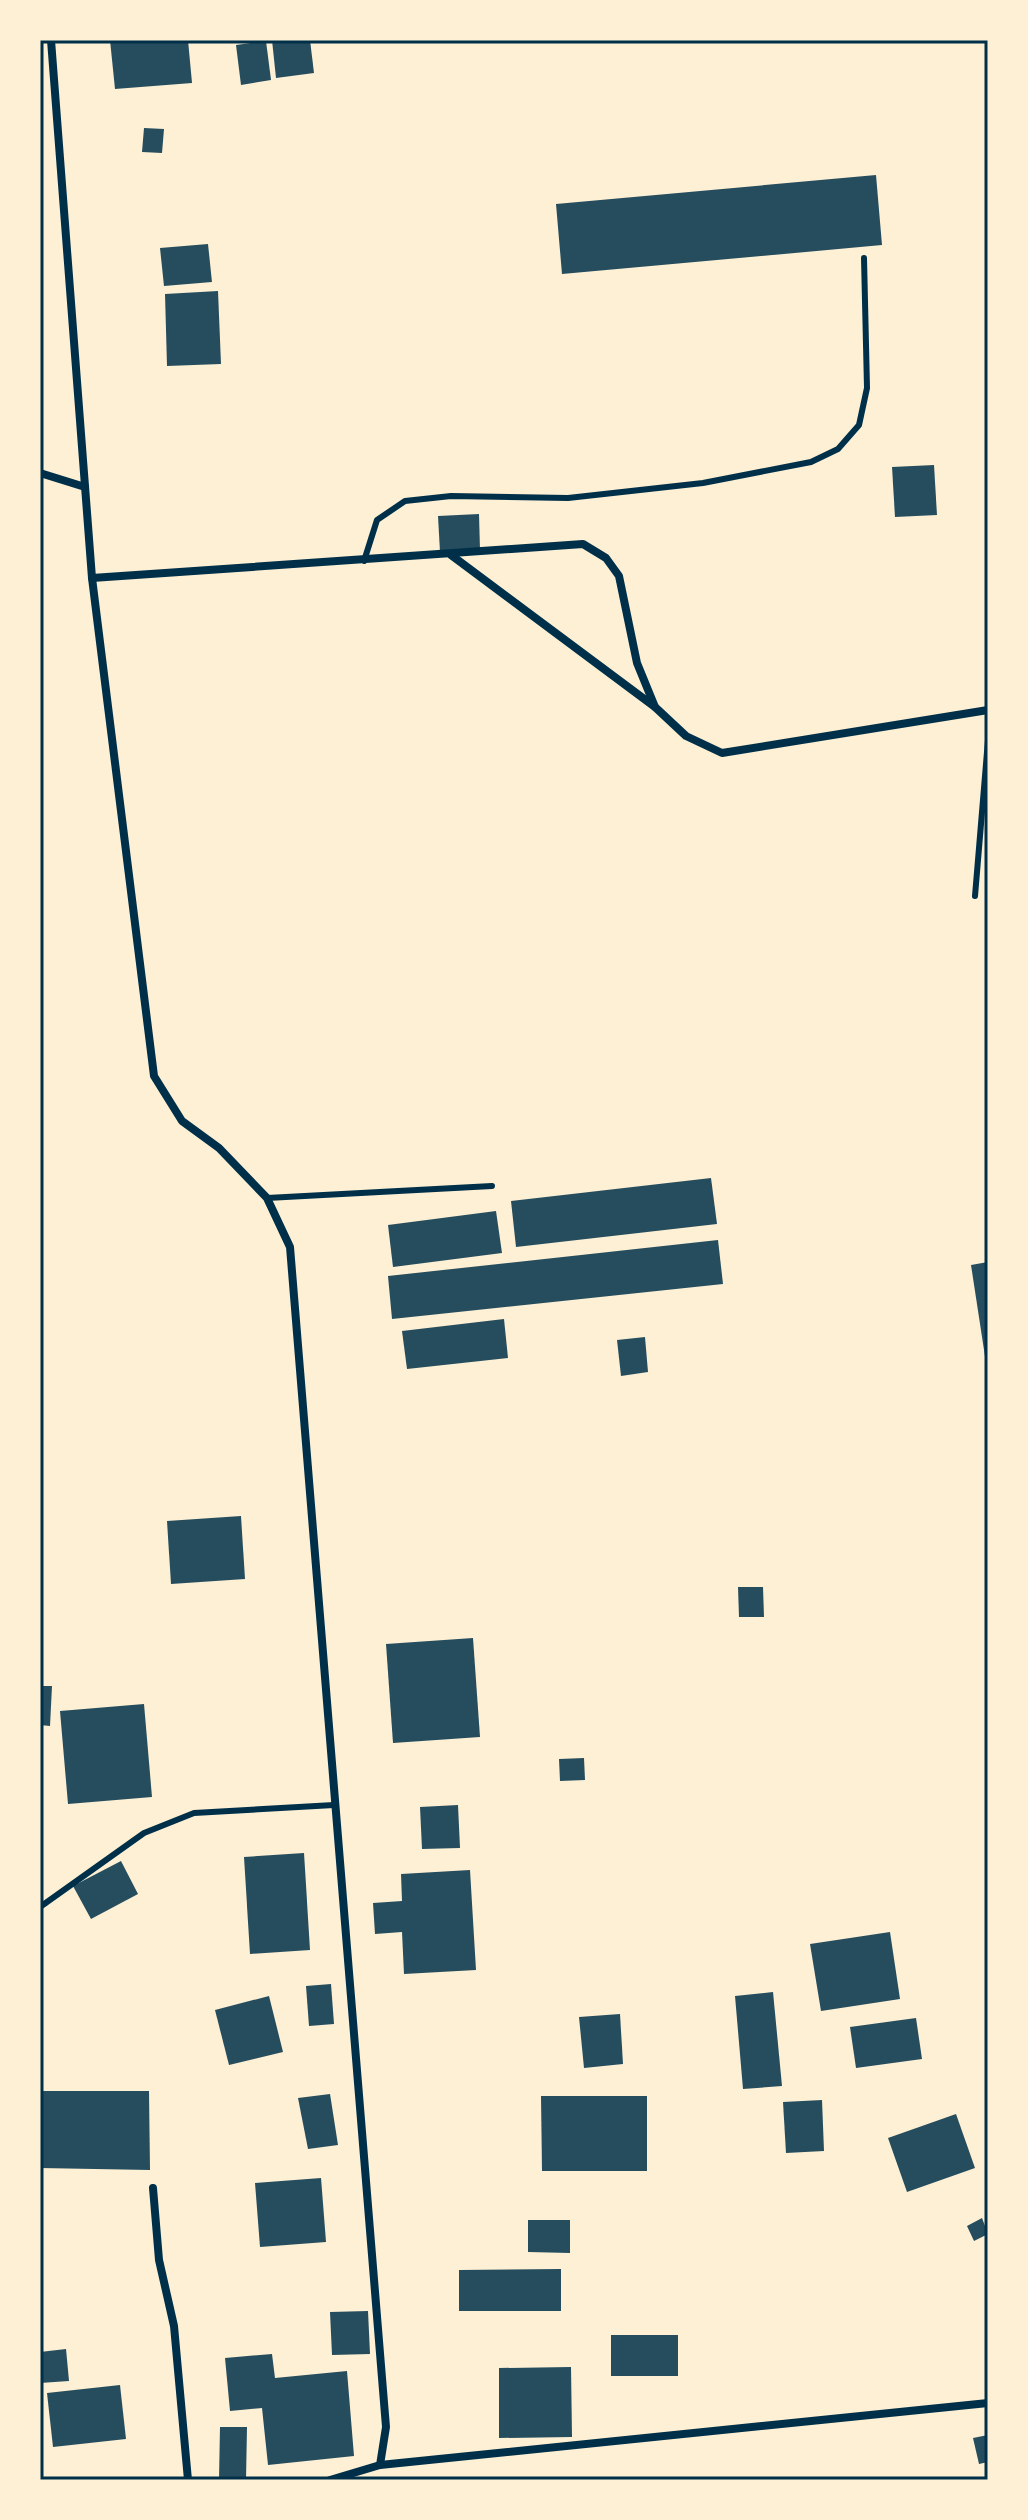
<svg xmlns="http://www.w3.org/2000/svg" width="1028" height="2520" font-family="'Sofia Sans Condensed',sans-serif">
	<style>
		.building { fill: #264d5e }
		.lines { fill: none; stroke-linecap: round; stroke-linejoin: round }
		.service { stroke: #003049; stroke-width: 6 }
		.minor { stroke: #003049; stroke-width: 8 }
		.neatline { fill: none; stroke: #003049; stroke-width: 3 }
	</style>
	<rect width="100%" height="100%" fill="#fdf0d5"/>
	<g class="building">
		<path d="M 110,40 L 188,40 L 192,83 L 115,89 Z"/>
		<path d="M 272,40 L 310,40 L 314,73 L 276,78 Z"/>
		<path d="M 266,41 L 271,80 L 241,85 L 236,45 Z"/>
		<path d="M 144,128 L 164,129 L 162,153 L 142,152 Z"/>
		<path d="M 876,175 L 882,245 L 562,274 L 556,204 Z"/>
		<path d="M 208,244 L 212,282 L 164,286 L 160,248 Z"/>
		<path d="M 218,291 L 221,364 L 167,366 L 165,294 Z"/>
		<path d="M 934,465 L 937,515 L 895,517 L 892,467 Z"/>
		<path d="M 479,514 L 480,550 L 440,552 L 438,516 Z"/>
		<path d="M 711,1178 L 717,1224 L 516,1247 L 511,1201 Z"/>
		<path d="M 496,1211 L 502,1253 L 393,1267 L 388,1225 Z"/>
		<path d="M 718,1240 L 723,1284 L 392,1319 L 388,1276 Z"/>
		<path d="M 988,1262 L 988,1363 L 986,1363 L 971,1265 Z"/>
		<path d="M 504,1319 L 508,1358 L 407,1369 L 402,1331 Z"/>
		<path d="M 645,1337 L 648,1372 L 621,1376 L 617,1340 Z"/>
		<path d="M 241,1516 L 245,1579 L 171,1584 L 167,1521 Z"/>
		<path d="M 738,1587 L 763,1587 L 764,1617 L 739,1617 Z"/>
		<path d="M 473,1638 L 480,1737 L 393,1743 L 386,1644 Z"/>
		<path d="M 40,1686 L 52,1686 L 50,1726 L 40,1725 Z"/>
		<path d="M 144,1704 L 152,1797 L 68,1804 L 60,1711 Z"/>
		<path d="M 584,1758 L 585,1780 L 560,1781 L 559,1759 Z"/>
		<path d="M 458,1805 L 460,1848 L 422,1849 L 420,1807 Z"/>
		<path d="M 304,1853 L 310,1950 L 250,1954 L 244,1857 Z"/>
		<path d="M 121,1861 L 138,1894 L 91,1919 L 73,1886 Z"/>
		<path d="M 470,1870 L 476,1970 L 404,1974 L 402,1932 L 375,1934 L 373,1903 L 402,1901 L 401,1874 Z"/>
		<path d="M 890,1932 L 900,1999 L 821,2011 L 810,1944 Z"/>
		<path d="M 331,1984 L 334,2024 L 309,2026 L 306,1986 Z"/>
		<path d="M 773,1992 L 782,2086 L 743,2089 L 735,1996 Z"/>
		<path d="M 269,1996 L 283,2052 L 229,2065 L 215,2010 Z"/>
		<path d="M 620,2014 L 623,2064 L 584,2068 L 579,2017 Z"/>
		<path d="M 916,2018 L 922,2059 L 856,2068 L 850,2027 Z"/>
		<path d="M 40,2091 L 149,2091 L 150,2170 L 40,2168 Z"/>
		<path d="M 330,2094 L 338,2145 L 308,2149 L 298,2098 Z"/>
		<path d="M 541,2096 L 647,2096 L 647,2171 L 542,2171 Z"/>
		<path d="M 822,2100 L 824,2151 L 786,2153 L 783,2102 Z"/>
		<path d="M 956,2114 L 975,2168 L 907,2192 L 888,2138 Z"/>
		<path d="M 321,2178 L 326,2242 L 260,2247 L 255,2183 Z"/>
		<path d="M 982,2218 L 988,2234 L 974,2241 L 967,2226 Z"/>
		<path d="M 528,2220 L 570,2220 L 570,2253 L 528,2252 Z"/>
		<path d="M 561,2269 L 561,2311 L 459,2311 L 459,2270 Z"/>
		<path d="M 368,2311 L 370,2354 L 332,2355 L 330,2312 Z"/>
		<rect x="611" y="2335" width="67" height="41"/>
		<path d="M 66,2349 L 69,2381 L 40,2383 L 40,2352 Z"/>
		<path d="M 272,2354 L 275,2378 L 347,2371 L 354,2456 L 268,2465 L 262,2408 L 230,2411 L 225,2358 Z"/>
		<path d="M 571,2367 L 572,2437 L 499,2438 L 499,2368 Z"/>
		<path d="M 120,2385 L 126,2439 L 53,2447 L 47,2393 Z"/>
		<path d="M 220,2427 L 247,2427 L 246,2480 L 219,2480 Z"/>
		<path d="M 988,2435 L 988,2462 L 979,2464 L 973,2438 Z"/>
	</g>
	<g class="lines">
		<g class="service">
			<path d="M 364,561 L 377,520 L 405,501 L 451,496 L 568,498 L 703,483 L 811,462 L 838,449 L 859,425 L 867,388 L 864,258"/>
			<path d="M 975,896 L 988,740"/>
			<path d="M 267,1198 L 492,1186"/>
			<path d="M 40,1907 L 144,1833 L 194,1813 L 334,1805"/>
		</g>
		<g class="minor">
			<path d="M 51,40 L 92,578 L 154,1076 L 182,1121 L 219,1148 L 267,1198 L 290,1247 L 386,2427 L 380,2465 L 330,2480"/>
			<path d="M 40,473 L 85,487"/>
			<path d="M 451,555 L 655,707"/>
			<path d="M 92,578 L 583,544 L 606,558 L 619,576 L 637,663 L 655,707 L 686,736 L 722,753 L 988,710"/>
			<path d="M 153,2188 L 159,2260 L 174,2326 L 188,2480"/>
			<path d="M 380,2465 L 988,2403"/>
		</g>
	</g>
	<rect width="1028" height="2520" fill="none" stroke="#fdf0d5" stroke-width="84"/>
	<rect x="42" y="42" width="944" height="2436" class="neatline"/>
</svg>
